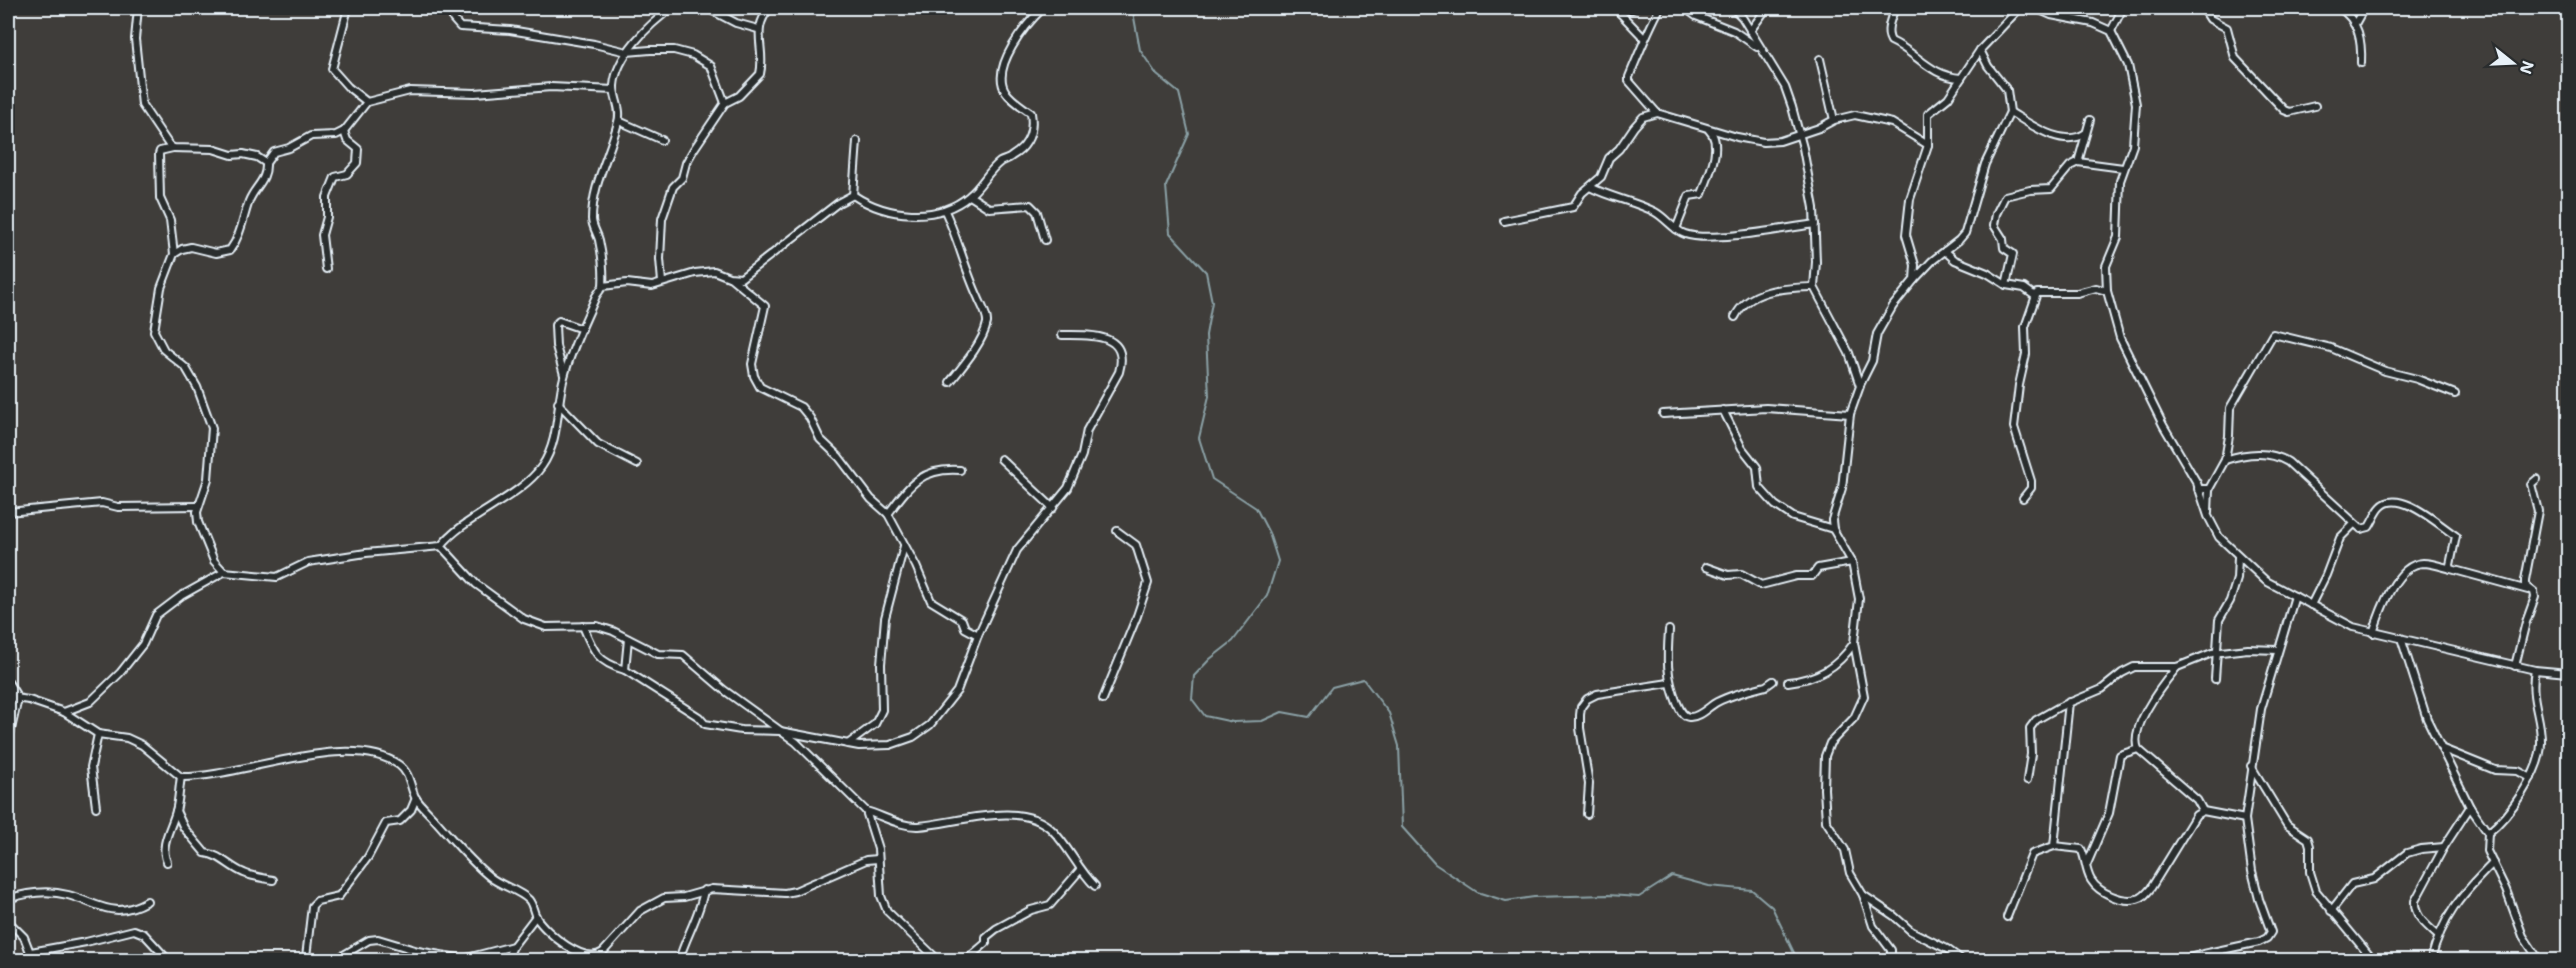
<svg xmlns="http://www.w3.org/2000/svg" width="2576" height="968" font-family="'Shantell Sans',sans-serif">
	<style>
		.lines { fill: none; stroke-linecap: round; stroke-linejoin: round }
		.stream { stroke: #8ba1a6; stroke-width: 2 }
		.minor-casing { stroke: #e8f1f8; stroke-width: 10 }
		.minor { stroke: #2a2d2e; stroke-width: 6 }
	</style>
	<rect width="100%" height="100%" fill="#3f3d3a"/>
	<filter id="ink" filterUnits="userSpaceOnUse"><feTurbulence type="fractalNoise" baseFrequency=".0167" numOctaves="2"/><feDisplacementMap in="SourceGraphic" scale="12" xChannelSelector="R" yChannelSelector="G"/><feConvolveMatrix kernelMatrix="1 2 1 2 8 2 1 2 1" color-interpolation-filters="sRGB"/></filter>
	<g filter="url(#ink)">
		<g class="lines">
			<path class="stream" d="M 1130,8 L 1133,12 L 1140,50 L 1157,75 L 1179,93 L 1189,134 L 1166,186 L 1170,233 L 1206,272 L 1212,302 L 1206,335 L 1209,396 L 1199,438 L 1212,479 L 1256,508 L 1269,533 L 1278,561 L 1267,596 L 1233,641 L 1210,659 L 1194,676 L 1192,699 L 1205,716 L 1233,722 L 1262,721 L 1282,712 L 1309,717 L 1332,687 L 1363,679 L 1389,713 L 1399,746 L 1402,827 L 1435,864 L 1477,892 L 1506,901 L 1534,897 L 1608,895 L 1639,897 L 1672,876 L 1709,886 L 1752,890 L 1772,907 L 1796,957 L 1794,960"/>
			<g class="minor-casing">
				<g id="minor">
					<path d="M 138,8 L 135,39 L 142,105 L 169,145 L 173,148 L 213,149 L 232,155 L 243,154 L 257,157 L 266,163 C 267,181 255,186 249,201 C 243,218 241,235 230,250 L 216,253 L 191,247 L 182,249 L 174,254 L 161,288 L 154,331 L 164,350 L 186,368 L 197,387 L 212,428 L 208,479 L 197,512 L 198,522 L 214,561 L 224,572"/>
					<path d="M 348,8 L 332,69 L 348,87 L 367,102"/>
					<path d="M 457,8 L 453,19 L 460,27 L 510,30 L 594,44 L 627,52 L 650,50 L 674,50 L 693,55 L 711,66 L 725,103"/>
					<path d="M 707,8 L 736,23 L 758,29"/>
					<path d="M 1618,8 L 1620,13 L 1644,38"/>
					<path d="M 1660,8 C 1648,30 1639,53 1629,77 L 1629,81 L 1657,113 L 1737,137 L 1763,142 L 1780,141 L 1819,128 L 1834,120 L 1855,115 L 1892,123 L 1928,145"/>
					<path d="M 1685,8 L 1696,16 L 1734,31 L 1757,47"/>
					<path d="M 1733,8 L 1742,17 L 1785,87 L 1792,107 L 1803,148 L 1814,208 L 1816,262 L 1814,287 L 1849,353 L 1860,386 L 1850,414 L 1842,488 L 1832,520 L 1833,529 L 1852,562 L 1859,599 L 1854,643 L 1864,696 L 1854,718 L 1830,743 L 1825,756 L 1824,789 L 1826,821 L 1845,850 L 1850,873 L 1863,895 L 1873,926 L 1891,950 L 1891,960"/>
					<path d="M 1895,8 C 1891,18 1885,31 1891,41 C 1916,52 1931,77 1961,78"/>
					<path d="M 2035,8 L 2051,15 L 2093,23 L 2111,31 L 2128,65 L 2136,104 L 2133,145 L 2120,181 L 2118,237 L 2106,266 L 2107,291 L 2120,338 L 2163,425 L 2197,483 L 2208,516 L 2219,537 L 2266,581 L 2353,627 L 2535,670 L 2568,673"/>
					<path d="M 2203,8 L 2210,19 L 2227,28 L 2235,58 L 2284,110 L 2289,112 L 2315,106"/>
					<path d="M 2339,8 C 2359,20 2362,41 2361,63"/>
					<path d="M 1620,13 L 1635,8"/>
					<path d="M 2355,24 L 2364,8"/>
					<path d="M 1750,31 L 1767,8"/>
					<path d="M 2111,31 L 2123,8"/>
					<path d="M 1980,50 L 1988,66 L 2007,90 L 2010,112 C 2030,124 2063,149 2086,133"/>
					<path d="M 1820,59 L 1834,120"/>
					<path d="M 619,121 L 662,140"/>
					<path d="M 173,148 L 160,151 L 159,154 L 160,198 L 170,220 L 174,254"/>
					<path d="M 2078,162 L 2090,120"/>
					<path d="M 266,163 L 274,152 L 289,148 L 311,136 L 336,135 L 344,131"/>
					<path d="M 1590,187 C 1611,198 1634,201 1655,212 C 1666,218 1673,230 1685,234 C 1710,243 1786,228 1815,224"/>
					<path d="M 853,195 C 886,217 937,223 969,196 C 981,187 987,172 1000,162 C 1004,160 1009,159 1012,156 C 1029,146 1034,131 1031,113 C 1023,107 1011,100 1006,92 C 989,68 1027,23 1043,8"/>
					<path d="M 853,195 L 857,141"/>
					<path d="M 970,196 L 989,208 L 1030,205 L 1037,212 L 1045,240"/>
					<path d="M 945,211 C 958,239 965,269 978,297 C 981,305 988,315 987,323 C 983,343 962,367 950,382"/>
					<path d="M 1504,221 L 1573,207 L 1582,193 L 1601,177 L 1609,158 L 1619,149 L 1634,127 L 1643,117 L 1657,113"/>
					<path d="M 1676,229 L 1689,196 L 1702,194 C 1708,177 1724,144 1709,130"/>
					<path d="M 1945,251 L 1955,260 L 1987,273 L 2006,285 L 2024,288 L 2035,296"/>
					<path d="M 326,269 L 322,235 L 327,217 L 327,197 L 335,177 L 347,174 L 357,163 L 358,149 L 347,140 L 344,131 L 367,102 L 410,91 L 475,93 L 551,87 L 614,90"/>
					<path d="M 731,278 L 765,306 L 752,364 L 754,376 L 760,387 L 801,407 L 810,418 L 820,439 L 839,457 L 871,499 L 888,514 L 916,566 L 931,601 L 962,620 L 965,628 L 978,635"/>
					<path d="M 1914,280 L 1932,261 L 1959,240 L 1965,233 L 1985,164 L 2010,112"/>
					<path d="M 662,282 L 660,259 L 662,219 L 673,187 L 682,178 L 686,163 L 694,149 L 725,103 L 739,96 L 760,74 C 766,48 750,30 770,8"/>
					<path d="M 2006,285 L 2013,254 L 2004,248 L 2003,239 L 1994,225 L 1996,214 L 2005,196 L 2030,190 L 2051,189 L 2070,166 L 2078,162 L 2123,168"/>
					<path d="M 603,286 C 604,272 602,254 599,240 C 597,233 592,226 592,219 C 592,184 610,155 618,122 C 622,109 614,99 614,86 C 616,56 649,24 672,8"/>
					<path d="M 1735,317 C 1749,288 1786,288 1814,287"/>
					<path d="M 564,375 L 556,346 L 555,325 L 559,321 L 582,329"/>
					<path d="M 1860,385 L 1872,361 L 1877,334 L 1893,306 L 1914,280 L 1915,265 L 1906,235 L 1910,199 L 1928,145 L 1928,114 L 1948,98 L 1980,50 L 2020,8"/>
					<path d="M 558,403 L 598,444 L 637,464"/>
					<path d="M 1723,410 L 1742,448 L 1757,467 L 1759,487 L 1775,505 L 1793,517 L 1833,529"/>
					<path d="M 1663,414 L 1766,408 L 1850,414"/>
					<path d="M 1001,459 L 1053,508"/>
					<path d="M 2225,460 L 2229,436 L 2230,408 L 2273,334 L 2331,348 L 2385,371 L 2417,379 L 2455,394"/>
					<path d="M 2198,489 L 2209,489 L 2225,460 C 2246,453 2269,450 2288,462 L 2361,529 L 2369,527 C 2373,521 2376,512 2381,507 C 2399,487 2441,527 2456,536 L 2450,565 L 2451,569 L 2528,590"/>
					<path d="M 2023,498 L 2031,488 L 2031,481 L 2014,427 L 2019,385 L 2026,354 L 2025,327 L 2037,293 L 2077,293 L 2096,288 L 2107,291"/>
					<path d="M 8,512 L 102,503 L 118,507 L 198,506"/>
					<path d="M 2208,512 L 2209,489"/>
					<path d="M 888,514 C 909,486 921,467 960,470"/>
					<path d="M 441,546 C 464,516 520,498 542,466 C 560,440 556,406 564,377 C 571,349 585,322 596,296 L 603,286 L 627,283 L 652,286 L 695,273 L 714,271 L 729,277 L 741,278 L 838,203 L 853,195"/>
					<path d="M 1706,567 L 1728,575 L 1741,574 L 1761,585 L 1796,576 L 1812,576 L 1818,568 L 1852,562"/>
					<path d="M 2311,605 L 2326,575 L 2340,538 L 2354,524"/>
					<path d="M 583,626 C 593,651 597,662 625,670"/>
					<path d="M 1669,630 C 1667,659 1666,675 1677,703 C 1680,709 1682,716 1689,717 C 1699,718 1709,706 1717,702 C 1733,694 1750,690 1766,686 L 1773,681"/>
					<path d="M 2373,633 C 2380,611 2396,564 2423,563 C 2432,563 2443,567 2451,569"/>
					<path d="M 2401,638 L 2427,719 L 2470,807 L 2488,833 L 2487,851 L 2506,890 L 2523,936 L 2539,960"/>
					<path d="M 628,639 L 625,670 L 699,717 L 705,724 L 741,730 L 780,731 L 859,746 L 890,745 L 913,737 L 930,725 L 957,691 L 978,635 L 1017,550 L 1068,488 L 1082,455 L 1087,430 L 1119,372 C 1130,332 1089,335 1062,335"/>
					<path d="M 2515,666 L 2526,622 L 2535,597 L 2534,592 L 2525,585 L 2525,580 L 2538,511 L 2531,484 L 2537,479"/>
					<path d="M 2177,667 C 2163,684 2129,727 2138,749 L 2197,800 L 2203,811"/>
					<path d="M 2215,679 L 2219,620 L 2230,601 L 2237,579 L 2238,557"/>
					<path d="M 8,682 L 18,698 L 8,743"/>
					<path d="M 1788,682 C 1817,679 1837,668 1854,643"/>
					<path d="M 8,697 L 29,700 L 64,712 L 90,702 L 120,673 L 143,644 L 156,615 L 181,596 L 224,572 L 277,577 L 308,562 L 366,553 L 441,546 L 476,584 L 524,619 L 546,627 L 597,626 L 613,631 L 658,654 L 683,655 L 724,690 L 796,742 L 866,811 L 878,849 L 881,896 L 887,911 L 938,960"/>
					<path d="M 1103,699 L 1137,616 L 1148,583 L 1136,545 L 1117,531"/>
					<path d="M 64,712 L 98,734 L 127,738 L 142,745 L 181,777 C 241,778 348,729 399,765 C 410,773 410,786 415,797 C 420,805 430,814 436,821 C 453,840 470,861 490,877 C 501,886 519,890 529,900 C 533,905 533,911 536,917 C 546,933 585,966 603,952 L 640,911 L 664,898 L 684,897 L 712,889 L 785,893 L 795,891 L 866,860 L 878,859"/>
					<path d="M 848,744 L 875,724 L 882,710 L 881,664 L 885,618 L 904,546"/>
					<path d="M 2443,749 L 2495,770 L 2518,771 L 2531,778"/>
					<path d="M 2251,766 L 2287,825 L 2308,839 L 2310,846 L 2310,872 L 2316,891 L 2373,960"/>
					<path d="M 2027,780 L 2031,754 L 2030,728 L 2036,720 L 2059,707 L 2102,689 L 2122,673 L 2134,667 L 2177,667 L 2212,653 L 2248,649 L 2278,650"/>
					<path d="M 96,807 L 91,767 L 98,734"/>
					<path d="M 176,811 L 184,828 L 205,853 C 221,855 229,867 244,873 C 253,877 264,878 273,880"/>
					<path d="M 866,811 C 883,816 901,827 919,826 C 958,823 1022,799 1053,831 C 1068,846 1078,869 1095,886"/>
					<path d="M 1587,814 L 1589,784 L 1580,728 L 1580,715 L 1581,707 L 1587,699 L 1597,694 L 1669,683"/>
					<path d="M 2488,833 C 2509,816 2541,772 2541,743 C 2542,717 2529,699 2535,670"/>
					<path d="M 2054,846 L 2081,849 C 2086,858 2085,870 2091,880 C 2099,893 2122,903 2137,899 C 2143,898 2147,893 2151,888 L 2196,815 L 2203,811 L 2245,819"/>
					<path d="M 167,862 C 159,845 172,827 176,811 C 179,800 179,788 181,777"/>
					<path d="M 2087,864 L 2109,813 L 2120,755 L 2138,749"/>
					<path d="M 1863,895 L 1894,916 L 1911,931 L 1947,949 L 1962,960"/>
					<path d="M 8,899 C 26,893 48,890 68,895 C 100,904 114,920 147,901"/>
					<path d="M 2331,911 L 2352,884 L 2374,879 L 2407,853 L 2421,849 L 2444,847"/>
					<path d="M 2007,917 L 2032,854 L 2054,846 L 2069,702"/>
					<path d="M 8,921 L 24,937 L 33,960"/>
					<path d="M 2438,936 C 2427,925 2414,917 2415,901 L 2444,847 L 2470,807"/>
					<path d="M 31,952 L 86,942 L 134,930 L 144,934 L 168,960"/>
					<path d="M 312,960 L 306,957 L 312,906 L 317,901 L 339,896 L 368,857 L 386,823 L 400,821 L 411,810 L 416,798"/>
					<path d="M 335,960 L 369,940 L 378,939 L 418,951 L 463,959 L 513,946"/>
					<path d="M 507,960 L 513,946 L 536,916"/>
					<path d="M 679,960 C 686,936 700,915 704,890"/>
					<path d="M 966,960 L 986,943 L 986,937 L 996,929 L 1031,910 L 1050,905 L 1080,870"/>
					<path d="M 2182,960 L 2203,954 L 2259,942 L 2267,938 L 2271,932 L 2259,899 L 2252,871 L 2245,819 L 2261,709 L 2295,596"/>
					<path d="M 2431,960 C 2442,917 2462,894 2493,863"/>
					<path d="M 2564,960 L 2568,957"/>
				</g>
			</g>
			<use href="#minor" class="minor"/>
		</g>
	</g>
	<rect width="2576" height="968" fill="none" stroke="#2a2d2e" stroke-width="30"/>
	<rect x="15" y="15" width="2546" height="938" fill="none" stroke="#e8f1f8" stroke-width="2" filter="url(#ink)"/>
	<g transform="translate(2513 63) rotate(108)" stroke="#2a2d2e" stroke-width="4.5" paint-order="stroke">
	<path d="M0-4.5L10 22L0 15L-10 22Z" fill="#e8f1f8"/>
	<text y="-9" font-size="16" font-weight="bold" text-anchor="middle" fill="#e8f1f8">N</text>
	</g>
</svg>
